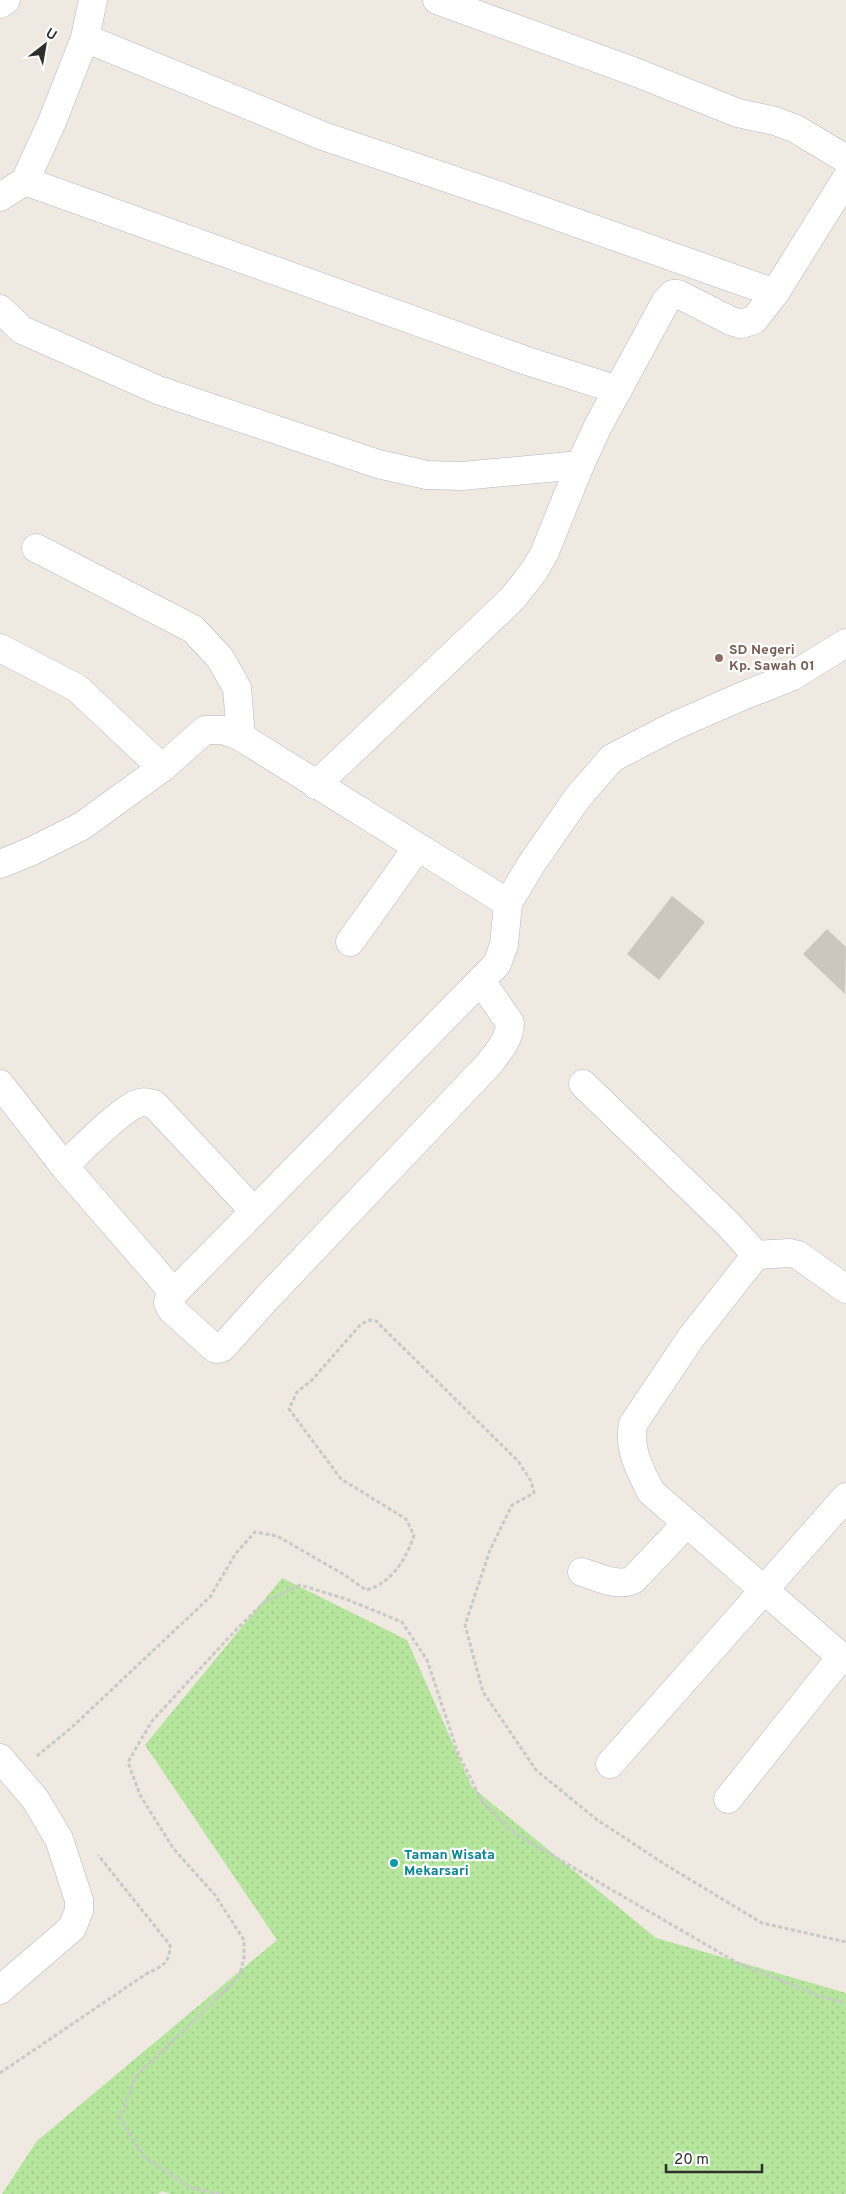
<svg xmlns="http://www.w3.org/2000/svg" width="846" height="2194" font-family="Overpass,sans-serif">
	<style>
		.park { fill: url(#park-dots) }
		.building { fill: #cbc7bf }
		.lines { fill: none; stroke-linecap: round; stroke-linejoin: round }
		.minor-casing { stroke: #b4b7c1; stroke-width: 29 }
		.path { stroke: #c9c9c9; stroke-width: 3; stroke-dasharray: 4 2.5; stroke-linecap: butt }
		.minor { stroke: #fff; stroke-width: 28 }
		.education-dot { fill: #8d6e63; stroke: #fff; stroke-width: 2 }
		.culture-dot { fill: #0f9aa8; stroke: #fff; stroke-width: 2 }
		.labels { text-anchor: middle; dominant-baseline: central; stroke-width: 4.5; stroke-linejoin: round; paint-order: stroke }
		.education-label { font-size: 14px; font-weight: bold; fill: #785e54; stroke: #fff; text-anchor: start }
		.culture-label { font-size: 14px; font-weight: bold; fill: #0d838f; stroke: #fff; text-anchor: start }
	</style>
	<defs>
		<pattern id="park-dots" width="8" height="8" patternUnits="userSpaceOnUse" patternTransform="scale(1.25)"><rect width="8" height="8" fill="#b6e59e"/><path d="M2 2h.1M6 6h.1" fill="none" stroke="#9dc588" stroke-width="1.8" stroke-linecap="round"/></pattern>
	</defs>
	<rect width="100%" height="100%" fill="#efe9e1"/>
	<path class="park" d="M 282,1578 L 407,1640 L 472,1787 L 656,1938 L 846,1993 L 846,2194 L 171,2194 L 162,2191 L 158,2194 L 2,2194 L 37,2141 L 277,1940 L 145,1745 Z"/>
	<g class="building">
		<path d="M 672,896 L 705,922 L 659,980 L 627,954 Z"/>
		<path d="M 827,929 L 846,947 L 845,994 L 803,954 Z"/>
	</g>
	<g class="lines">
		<g class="minor-casing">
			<g id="minor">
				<path d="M 437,0 L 635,72 L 738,113 L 775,121 L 796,129 L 846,159"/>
				<path d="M 0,4 L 6,0"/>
				<path d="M 85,38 L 323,136 L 509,199 L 775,293"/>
				<path d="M 25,181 L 527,361 L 618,390"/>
				<path d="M 0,197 L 25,181 L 52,122 L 85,38 L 93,0"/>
				<path d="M 0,309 L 22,330 L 158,390 L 378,464 L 427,475 L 462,476 L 580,465 L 598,426 L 666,301 L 673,294 L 678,294 L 731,321 L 741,324 L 754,320 L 775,293 L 846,179"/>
				<path d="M 36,548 L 193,629 L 220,658 L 237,688 L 241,737"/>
				<path d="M 0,648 L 77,688 L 162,768"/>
				<path d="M 316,785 L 512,599 L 534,571 L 544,554 L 580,465"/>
				<path d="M 0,864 L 32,851 L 82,826 L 162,768 L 205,730 L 223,730 L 241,737 L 508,903 L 532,863 L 578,797 L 612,758 L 674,726 L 745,695 L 791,677 L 846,643"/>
				<path d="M 350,942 L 417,848"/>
				<path d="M 481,981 L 510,1023 C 510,1039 498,1052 488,1065 L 266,1299 L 222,1348 L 216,1349 L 211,1345 L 171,1309 L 168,1303 L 169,1298 L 497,964 L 504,945 L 508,903"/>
				<path d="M 0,1084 L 64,1166 L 174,1293"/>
				<path d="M 583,1084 L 729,1225 L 756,1255 L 790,1253 L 798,1255 L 846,1289"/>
				<path d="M 64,1166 C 78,1153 123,1107 139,1103 C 144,1101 149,1103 154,1104 L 254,1211"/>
				<path d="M 756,1255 L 690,1339 L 633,1424 C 628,1449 640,1470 651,1492 L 846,1661"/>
				<path d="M 582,1572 C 598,1577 617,1587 633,1580 L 687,1523"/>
				<path d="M 0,1758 L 35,1799 L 59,1839 L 79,1900 L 79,1911 L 72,1928 L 0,1990"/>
				<path d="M 610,1764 L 846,1497"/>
				<path d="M 728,1799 L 841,1657"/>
			</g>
		</g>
		<g class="path">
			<path d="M 37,1756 L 71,1728 L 210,1597 L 236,1553 L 255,1532 L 277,1536 L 343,1574 L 366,1590 C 391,1584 407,1558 414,1535 L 406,1519 L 341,1479 L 289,1409 L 297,1392 L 312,1380 L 361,1324 L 370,1320 L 376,1321 L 518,1461 L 531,1481 L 534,1493 L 512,1505 L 490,1550 L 465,1625 L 483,1692 L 536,1770 L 596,1819 L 666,1865 L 762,1923 L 846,1942"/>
			<path d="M 0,2073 L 146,1974 C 161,1966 170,1965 170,1945 L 98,1855"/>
			<path d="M 220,2194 L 191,2188 L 143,2156 L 120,2118 L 135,2077 L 239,1977 L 244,1958 L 244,1940 L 215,1895 L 173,1848 L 140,1795 L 128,1762 L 152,1721 L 231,1635 L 263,1603 L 300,1585 L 346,1599 L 402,1622 L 427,1660 L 458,1753 L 482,1801 L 514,1833 L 736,1962 L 819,1996 L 846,2003"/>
		</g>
		<use href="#minor" class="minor"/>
	</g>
	<circle class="education-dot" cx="719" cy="658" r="5"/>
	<circle class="culture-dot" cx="394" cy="1863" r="5"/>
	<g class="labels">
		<g class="education-label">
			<text x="729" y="650">SD Negeri<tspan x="729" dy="16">Kp. Sawah 01</tspan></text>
		</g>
		<g class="culture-label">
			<text x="404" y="1855">Taman Wisata<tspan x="404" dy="16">Mekarsari</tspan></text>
		</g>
	</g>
	<g transform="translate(45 45) rotate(31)" stroke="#ffffff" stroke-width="4" paint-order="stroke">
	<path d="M0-4L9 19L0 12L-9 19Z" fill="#2e2e2e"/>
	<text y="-8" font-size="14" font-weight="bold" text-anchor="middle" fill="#2e2e2e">U</text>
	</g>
	<path d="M666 2164v8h96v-8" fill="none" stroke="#2e2e2e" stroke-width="2.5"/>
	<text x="674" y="2164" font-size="15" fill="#2e2e2e" stroke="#ffffff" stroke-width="4" paint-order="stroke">20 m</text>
</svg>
